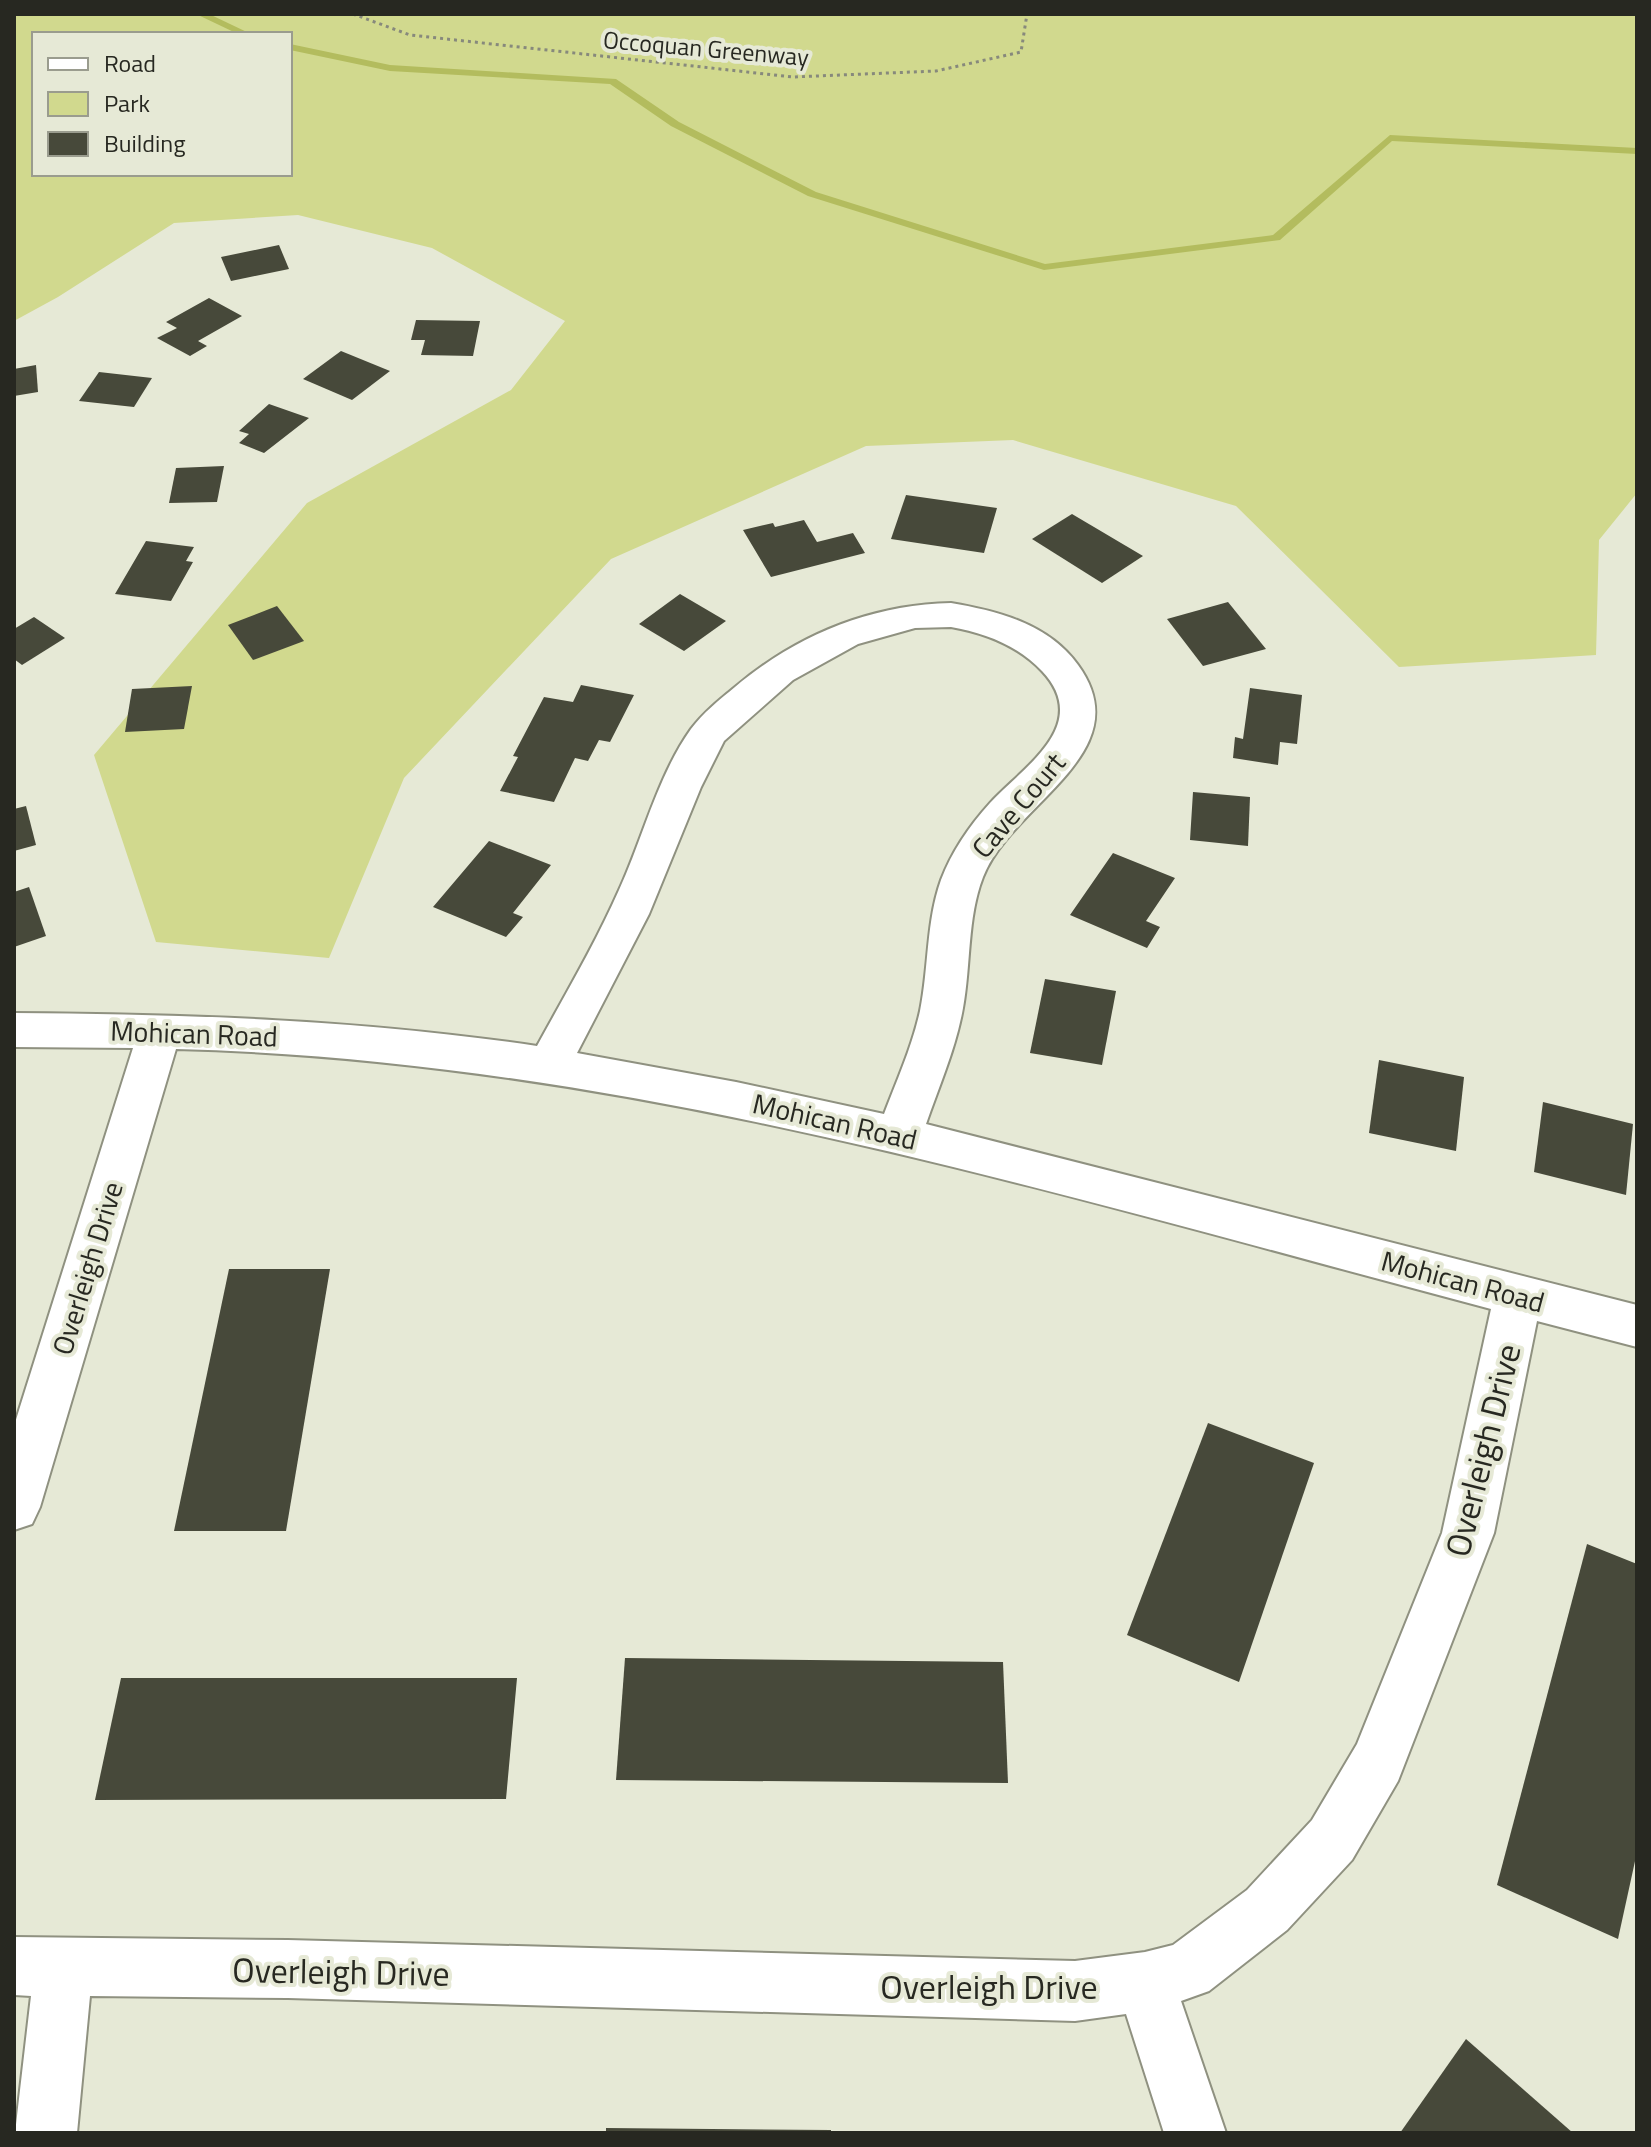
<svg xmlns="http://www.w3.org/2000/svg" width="1651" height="2147" font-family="'Titillium Web',sans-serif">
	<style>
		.green { fill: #d1d98e; fill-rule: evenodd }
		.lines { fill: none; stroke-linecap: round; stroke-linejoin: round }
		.stream { fill: #b3bc5e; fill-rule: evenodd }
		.building { fill: #47493a }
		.street-casing { stroke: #8f9180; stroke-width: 4 }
		.path { stroke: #87897c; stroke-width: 3; stroke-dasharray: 3 4; stroke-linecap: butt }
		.street { fill: #fff; fill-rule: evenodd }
		.labels { text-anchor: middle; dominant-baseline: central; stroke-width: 8; stroke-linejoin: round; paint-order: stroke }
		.far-street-label { font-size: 24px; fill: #272821; stroke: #e6e9d6 }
		.street-label { font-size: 28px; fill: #272821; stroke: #e6e9d6 }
		.near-street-label { font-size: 34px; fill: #272821; stroke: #e6e9d6 }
	</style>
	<rect width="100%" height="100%" fill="#e6e9d6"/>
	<path class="green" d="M 14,14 L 1637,14 L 1637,493 L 1599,540 L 1596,655 L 1399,667 L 1236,506 L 1013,440 L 866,446 L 611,559 L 404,778 L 329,958 L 156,942 L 94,755 L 307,503 L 511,390 L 565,321 L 432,248 L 298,215 L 174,223 L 58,297 L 14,321 ZM 34,34 L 290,34 L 290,174 L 34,174 Z"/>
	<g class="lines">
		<g class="stream">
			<path d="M 196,14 L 209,14 L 251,34 L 238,34 Z"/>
			<path d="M 290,44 L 390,65 L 616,79 L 679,122 L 816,192 L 1045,264 L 1273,235 L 1390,135 L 1637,148 L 1637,154 L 1392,141 L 1280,240 L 1044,270 L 808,196 L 671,126 L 610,84 L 390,71 L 290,50 Z"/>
		</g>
	</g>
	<g class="building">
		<path d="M 279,245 L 289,269 L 231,281 L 221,257 Z"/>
		<path d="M 209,298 L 242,316 L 198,341 L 207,346 L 190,356 L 157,338 L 177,328 L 166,322 Z"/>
		<path d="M 416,320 L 480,321 L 473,356 L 421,355 L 425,340 L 411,340 Z"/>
		<path d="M 341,351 L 390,371 L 352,400 L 303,379 Z"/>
		<path d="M 36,365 L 38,392 L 14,396 L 14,369 Z"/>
		<path d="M 99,372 L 152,378 L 134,407 L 79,401 Z"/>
		<path d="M 269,404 L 309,418 L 264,453 L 239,443 L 249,434 L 239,431 Z"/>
		<path d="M 224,466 L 217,502 L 169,503 L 176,468 Z"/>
		<path d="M 906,495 L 997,508 L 984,553 L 891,539 Z"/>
		<path d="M 1072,514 L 1143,556 L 1102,583 L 1032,539 Z"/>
		<path d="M 804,520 L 817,542 L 853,533 L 865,553 L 771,577 L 743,530 L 773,523 L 775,527 Z"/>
		<path d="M 146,541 L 194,547 L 186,561 L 193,562 L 171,601 L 115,594 Z"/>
		<path d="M 680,594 L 726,621 L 684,651 L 639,624 Z"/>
		<path d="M 1228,602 L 1266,649 L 1203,666 L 1167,619 Z"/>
		<path d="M 277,606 L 304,641 L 253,660 L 228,625 Z"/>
		<path d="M 34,617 L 65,638 L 22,665 L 14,659 L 14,629 Z"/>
		<path d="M 581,685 L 634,695 L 610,742 L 599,740 L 588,761 L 575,758 L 554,802 L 500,791 L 518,757 L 513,756 L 544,697 L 573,702 Z"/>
		<path d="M 192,686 L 184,729 L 125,732 L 132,689 Z"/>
		<path d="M 1250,688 L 1302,695 L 1297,744 L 1280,742 L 1278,765 L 1233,758 L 1235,737 L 1243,739 Z"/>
		<path d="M 1193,792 L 1250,797 L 1248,846 L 1190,840 Z"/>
		<path d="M 26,806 L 36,845 L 14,851 L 14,809 Z"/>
		<path d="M 489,841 L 551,865 L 513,913 L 523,917 L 506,937 L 433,907 Z"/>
		<path d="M 1113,853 L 1175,878 L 1146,921 L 1160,927 L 1147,948 L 1070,915 Z"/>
		<path d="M 29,887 L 46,936 L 14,947 L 14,892 Z"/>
		<path d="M 1045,979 L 1116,991 L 1102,1065 L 1030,1053 Z"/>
		<path d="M 1379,1060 L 1464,1077 L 1456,1151 L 1369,1133 Z"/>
		<path d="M 1543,1102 L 1633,1124 L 1626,1195 L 1534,1172 Z"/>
		<path d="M 229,1269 L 330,1269 L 286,1531 L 174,1531 Z"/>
		<path d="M 1208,1423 L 1314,1463 L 1239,1682 L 1127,1635 Z"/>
		<path d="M 1587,1544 L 1637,1564 L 1637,1852 L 1618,1939 L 1497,1885 Z"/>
		<path d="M 625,1658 L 1003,1662 L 1008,1783 L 616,1780 Z"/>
		<path d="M 121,1678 L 517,1678 L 506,1799 L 95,1800 Z"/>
		<path d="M 1466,2039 L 1573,2133 L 1400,2133 Z"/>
		<path d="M 606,2128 L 831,2130 L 831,2133 L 606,2133 Z"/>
	</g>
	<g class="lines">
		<g class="street-casing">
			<path id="street" d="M 951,603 C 998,611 1049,624 1078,665 C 1142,753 1011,804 983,877 C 967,918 971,965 963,1008 C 956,1048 939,1086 926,1124 L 1637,1305 L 1637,1347 L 1537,1321 L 1494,1533 L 1398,1781 L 1352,1860 L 1287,1930 L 1209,1991 L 1181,2001 L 1226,2133 L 1164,2133 L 1126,2014 L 1075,2021 L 288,1998 L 90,1996 L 77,2133 L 15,2133 L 31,1996 L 14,1995 L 14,1937 L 288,1940 L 1075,1961 L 1145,1952 L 1173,1945 L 1247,1890 L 1312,1820 L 1357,1744 L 1442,1533 L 1491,1309 C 1059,1195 626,1060 176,1049 L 40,1507 L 32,1524 L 14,1530 L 14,1426 L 133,1048 L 14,1047 L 14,1013 C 189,1014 363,1020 537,1046 C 565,995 595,944 619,890 C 643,838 657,777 691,729 C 703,713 719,700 735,687 C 797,635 870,605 951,603 ZM 951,627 C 985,633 1017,645 1042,671 C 1093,725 1023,767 990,803 C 970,825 952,851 941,880 C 926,922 929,967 920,1011 C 912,1047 897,1080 884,1114 L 736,1082 L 577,1053 L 649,914 L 701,787 L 724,741 L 793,680 L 858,644 L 915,628 Z"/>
		</g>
		<path class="path" d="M 353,14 L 410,35 L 793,77 L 936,71 L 1021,52 L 1027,14"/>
		<use href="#street" class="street"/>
	</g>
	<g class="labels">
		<g class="far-street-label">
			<text transform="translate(706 48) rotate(5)">Occoquan Greenway</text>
		</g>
		<g class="street-label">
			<text transform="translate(1018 805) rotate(-50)">Cave Court</text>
			<text transform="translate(194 1033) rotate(2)">Mohican Road</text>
			<text transform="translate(835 1121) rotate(13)">Mohican Road</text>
			<text transform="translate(87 1268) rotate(-73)">Overleigh Drive</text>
			<text transform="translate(1463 1281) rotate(15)">Mohican Road</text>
		</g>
		<g class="near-street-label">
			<text transform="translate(1482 1450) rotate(-76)">Overleigh Drive</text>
			<text transform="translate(341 1971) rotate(1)">Overleigh Drive</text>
			<text x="989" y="1986">Overleigh Drive</text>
		</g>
	</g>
	<rect width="1651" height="2147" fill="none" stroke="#272821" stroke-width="32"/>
	<rect x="32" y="32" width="260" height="144" fill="#e6e9d6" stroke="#9a9c8e" stroke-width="2"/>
	<rect x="48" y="58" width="40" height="12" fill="#ffffff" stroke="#9a9c8e" stroke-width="2"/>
	<text x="104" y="72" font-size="24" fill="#272821">Road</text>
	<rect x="48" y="92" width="40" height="24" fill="#d1d98e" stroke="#9a9c8e" stroke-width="2"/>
	<text x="104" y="112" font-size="24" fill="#272821">Park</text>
	<rect x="48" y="132" width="40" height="24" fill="#47493a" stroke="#9a9c8e" stroke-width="2"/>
	<text x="104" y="152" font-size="24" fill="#272821">Building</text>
</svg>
